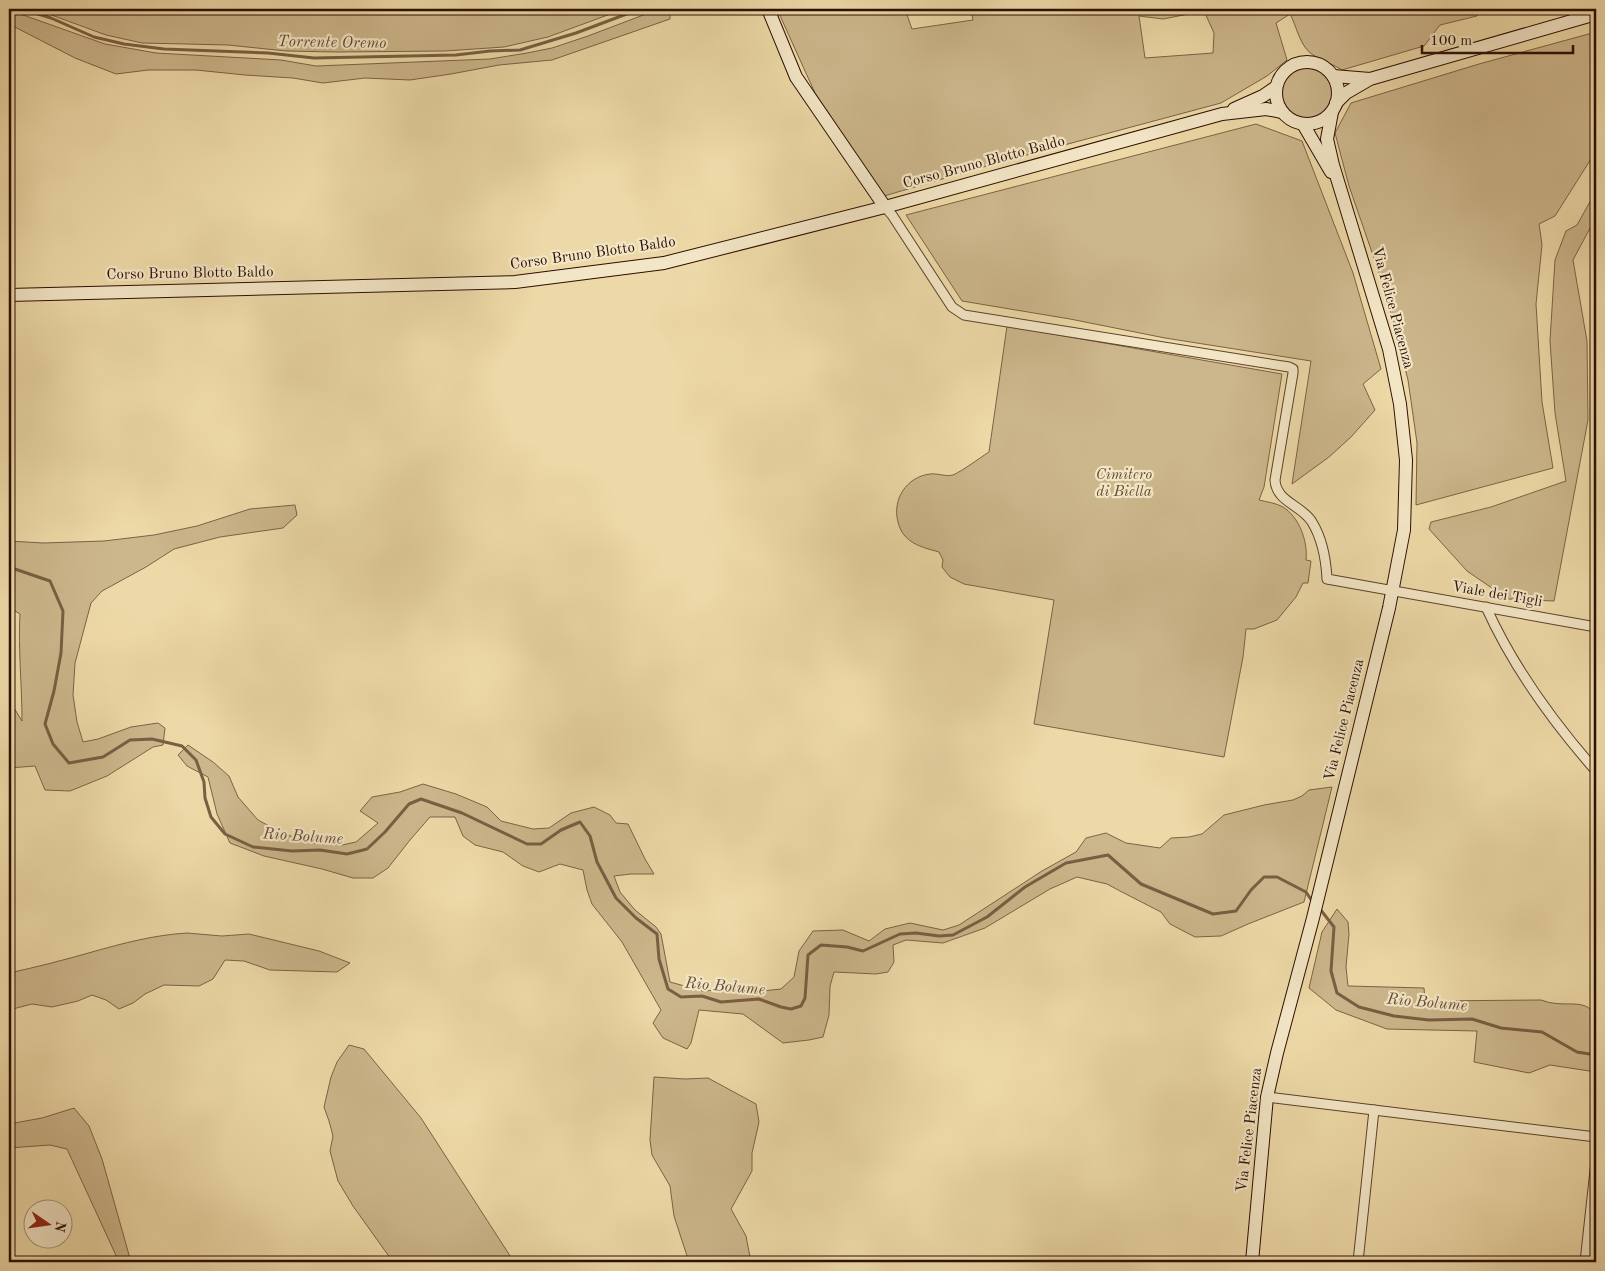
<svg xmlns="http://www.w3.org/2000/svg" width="1605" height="1271" font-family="'Old Standard TT',serif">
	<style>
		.green { fill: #ccb68b; stroke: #7c6246; fill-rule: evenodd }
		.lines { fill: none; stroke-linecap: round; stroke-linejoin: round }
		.stream { stroke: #785e43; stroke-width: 3 }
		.street-casing { stroke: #5c412b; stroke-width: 11 }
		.secondary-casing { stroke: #2c0e02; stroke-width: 14 }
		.street { stroke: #f3e6c6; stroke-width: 9 }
		.secondary { stroke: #f3e6c6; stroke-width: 12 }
		.labels { text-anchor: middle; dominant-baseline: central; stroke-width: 4.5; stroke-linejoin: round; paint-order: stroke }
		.street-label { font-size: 15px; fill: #2c0e02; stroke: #f3e6c6 }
		.park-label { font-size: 15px; font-style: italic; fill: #644932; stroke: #f3e6c6 }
		.water-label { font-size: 16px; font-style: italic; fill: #654a33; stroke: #f3e6c6 }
	</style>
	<rect width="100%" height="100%" fill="#edd9a7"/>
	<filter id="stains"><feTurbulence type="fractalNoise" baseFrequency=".004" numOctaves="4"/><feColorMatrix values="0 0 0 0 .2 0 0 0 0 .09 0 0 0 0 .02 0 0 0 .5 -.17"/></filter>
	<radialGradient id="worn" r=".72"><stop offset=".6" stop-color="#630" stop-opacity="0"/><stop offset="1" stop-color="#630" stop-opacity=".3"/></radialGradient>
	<g class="green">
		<path d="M 35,9 L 624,9 L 548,37 L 504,47 L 445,51 L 337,52 L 286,51 L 228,45 L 142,43 L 106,35 Z"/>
		<path d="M 659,9 L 670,9 L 670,19 L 552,60 L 499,65 L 451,74 L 410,80 L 365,78 L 323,83 L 293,78 L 245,75 L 196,70 L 148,70 L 116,74 L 75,58 L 9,24 L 9,10 L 105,44 L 156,53 L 281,60 L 316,66 L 490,59 L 527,53 L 552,48 L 588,36 Z"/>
		<path d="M 777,9 L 905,9 L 912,29 L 973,20 L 971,9 L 1476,9 L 1477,16 L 1440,25 L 1424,46 L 1342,70 C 1333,64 1322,61 1313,55 C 1300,47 1297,27 1290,14 L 1276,23 L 1287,60 L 1267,76 L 1221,103 L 997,163 L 884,196 L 815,93 ZM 1204,11 L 1214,33 L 1213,53 L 1145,58 L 1139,16 L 1163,19 Z"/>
		<path d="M 1596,32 L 1596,151 L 1555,216 L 1539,224 L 1542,245 L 1536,304 L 1542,402 L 1553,468 L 1416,505 L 1417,443 L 1408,380 L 1385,290 L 1349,186 L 1335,133 L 1351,103 L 1479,64 Z"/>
		<circle cx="1307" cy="93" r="25"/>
		<path d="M 1256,124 L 1302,141 L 1353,273 L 1381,369 L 1363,384 L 1375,410 L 1351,437 L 1329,457 L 1292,484 L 1311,361 L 1165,338 L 1070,319 L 962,301 L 906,215 Z"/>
		<path d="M 1596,191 L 1596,217 L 1573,260 L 1587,341 L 1588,420 L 1554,601 L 1508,599 L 1467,571 L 1429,529 L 1431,522 L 1491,507 L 1566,481 L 1555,413 L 1550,341 L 1555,260 L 1566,231 L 1577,225 Z"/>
		<path d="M 1007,326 L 1282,374 L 1264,487 L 1259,500 C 1267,502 1276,503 1283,507 C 1299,517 1308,541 1306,560 L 1311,561 L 1308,583 L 1303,583 L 1296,597 L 1277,620 L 1254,629 L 1246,629 L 1243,657 L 1224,757 L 1034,724 L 1054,600 L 964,584 L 950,577 L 942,567 L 943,560 L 939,552 C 921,547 903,543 898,522 C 892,500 906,477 930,474 C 937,473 946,477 953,475 C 964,470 978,459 989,452 Z"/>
		<path d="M 295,505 L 297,515 L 283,528 L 220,537 L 174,549 L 146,567 L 102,591 L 91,603 L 75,663 L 73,695 L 77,722 L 83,742 L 98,739 L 131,727 L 158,723 L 165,728 L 163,745 L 153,747 L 107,776 L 70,791 L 45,790 L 35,766 L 9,768 L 9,695 L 11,703 L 22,721 C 22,685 18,649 20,614 L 9,607 L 9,541 L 43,543 L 104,541 L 154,535 L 197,526 L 250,509 Z"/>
		<path d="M 188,745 L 213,762 L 229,776 L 238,797 L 258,820 L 284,834 L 313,843 L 342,845 L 356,842 L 378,823 L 360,811 L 372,797 L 400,792 L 423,784 L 456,794 L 487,807 L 501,821 L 533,829 L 549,828 L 571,813 L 594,807 L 610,815 L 616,823 L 628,824 L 645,859 L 654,874 L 631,874 L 614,876 L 620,892 L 635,910 L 656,927 L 661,934 L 670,982 L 703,991 L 728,989 L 753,992 L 781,989 L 794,977 L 799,951 L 813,931 L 843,930 L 869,941 L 885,929 L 910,923 L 943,930 L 959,925 L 1042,871 L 1076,852 L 1086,838 L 1106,833 L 1126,843 L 1160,848 L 1171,838 L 1189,837 L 1202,834 L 1224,815 L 1264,805 L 1293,800 L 1302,796 L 1309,790 L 1332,787 L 1304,902 L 1248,924 L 1221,936 L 1195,937 L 1170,924 L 1161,912 L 1120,891 L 1107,884 L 1077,877 L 1050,889 L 985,928 L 943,943 L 906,940 L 893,945 L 894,962 L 888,972 L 876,974 L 834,972 L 830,986 L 829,1015 L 823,1037 L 809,1040 L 783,1043 L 743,1014 L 699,1010 L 691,1043 L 687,1049 L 663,1038 L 653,1023 L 661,1010 L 622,942 L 592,904 L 587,890 L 583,870 L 560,864 L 539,872 L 523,866 L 503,852 L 475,845 L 463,836 L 455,817 L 430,817 L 410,840 L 388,868 L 373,878 L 353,878 L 322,869 L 264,856 L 230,843 L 217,814 L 208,777 L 187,766 L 178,755 Z"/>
		<path d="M 1337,909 L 1348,922 L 1349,934 L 1346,967 L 1348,986 L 1424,988 L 1425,1001 L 1541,1000 C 1545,1001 1549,1003 1553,1003 C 1569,1006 1587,999 1596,1016 L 1596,1072 L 1550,1065 L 1529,1073 L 1474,1062 L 1477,1031 L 1387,1029 L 1336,1010 L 1309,988 L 1322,932 Z"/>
		<path d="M 187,933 L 222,936 L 249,934 L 319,951 L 350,963 L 337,972 L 270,970 L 244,961 L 225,960 L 213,979 L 199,986 L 164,985 L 145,994 L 133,1003 L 119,1009 L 106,1000 L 92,995 L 78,1001 L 52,1007 L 32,1004 L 9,1010 L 9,973 C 37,967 64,960 92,952 C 124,943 154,935 187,933 Z"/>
		<path d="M 349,1045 L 364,1049 L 421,1118 L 514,1262 L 393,1262 L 353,1206 L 338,1181 L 330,1151 L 333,1136 L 329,1121 L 324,1107 L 331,1077 L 337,1062 Z"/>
		<path d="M 654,1077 L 685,1079 L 708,1078 L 756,1104 L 759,1122 L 752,1153 L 752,1171 L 731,1209 L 746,1236 L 751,1262 L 689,1262 L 674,1216 L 670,1186 L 652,1155 L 650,1140 Z"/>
		<path d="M 74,1108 L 89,1126 L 102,1159 L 131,1262 L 119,1262 L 67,1149 L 50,1145 L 9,1148 L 9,1124 L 42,1118 Z"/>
	</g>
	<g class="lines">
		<g class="stream">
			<path d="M 22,9 L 51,18 L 94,37 L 124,44 L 164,49 L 268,53 L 314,58 L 456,55 L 490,51 L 520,50 L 576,33 L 640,9"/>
			<path d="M 9,567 L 50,581 L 63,611 L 61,653 L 54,691 L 45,724 L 53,744 L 69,763 L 103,757 L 130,740 L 152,739 L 182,746 L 196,760 L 204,782 L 205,798 L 211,817 L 225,834 L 253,847 L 292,851 L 320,850 L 347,854 L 367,849 L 385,832 L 409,804 L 421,799 L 462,813 L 527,844 L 541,844 L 561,830 L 580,822 L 590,836 L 597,862 L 616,898 L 636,918 L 657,934 L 659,959 L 668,989 L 681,997 L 702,996 L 721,1002 L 759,999 L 781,1007 L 791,1009 L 801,1006 L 805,998 L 808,955 L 821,945 L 847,947 L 863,951 L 900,934 L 916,933 L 939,936 L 953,935 L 987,917 L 1025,887 L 1066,863 L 1108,855 L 1141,884 L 1213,914 L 1236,911 L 1251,890 L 1264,877 L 1277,877 L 1306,892 L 1312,901"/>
			<path d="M 1320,909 L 1334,927 L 1331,971 L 1337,993 L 1359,1007 L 1394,1016 L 1429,1020 L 1472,1019 L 1501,1028 L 1542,1032 L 1577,1052 L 1596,1055"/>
		</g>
		<g class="street-casing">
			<g id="street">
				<path d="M 885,207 L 892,215 L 952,307 L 964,315 L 1289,367 L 1293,369 L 1293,373 L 1275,480 C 1276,502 1302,505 1312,522 C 1323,540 1326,559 1327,579 L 1596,627"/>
				<path d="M 1486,607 C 1513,667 1553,722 1596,771"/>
				<path d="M 1267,1097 L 1596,1137"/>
				<path d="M 1358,1262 L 1374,1110"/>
				<path d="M 1585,1262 L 1596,1161"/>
			</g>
		</g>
		<g class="secondary-casing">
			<g id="secondary">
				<path d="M 768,9 L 796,77 L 885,207"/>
				<circle cx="1307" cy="93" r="31"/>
				<path d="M 1333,76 L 1370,79"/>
				<path d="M 1336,103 L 1346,93 L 1370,79 L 1596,14"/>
				<path d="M 1234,109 L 1263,96 L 1276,87"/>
				<path d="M 1303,124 L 1331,172"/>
				<path d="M 9,295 L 515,282 L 664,263 L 885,207 L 1222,114 L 1266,109 L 1282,112"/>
				<path d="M 1252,1262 L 1267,1097 L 1277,1053 L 1313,918 L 1389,608 L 1404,530 L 1406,460 L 1400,404 L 1389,349 L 1333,165 L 1327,139 L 1332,112"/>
			</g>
		</g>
		<use href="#street" class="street"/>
		<use href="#secondary" class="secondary"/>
	</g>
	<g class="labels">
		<g class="street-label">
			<text transform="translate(984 163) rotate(-15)">Corso Bruno Blotto Baldo</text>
			<text transform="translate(593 254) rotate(-8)">Corso Bruno Blotto Baldo</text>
			<text transform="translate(190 274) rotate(-1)">Corso Bruno Blotto Baldo</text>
			<text transform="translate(1392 308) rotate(75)">Via Felice Piacenza</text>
			<text transform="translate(1497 595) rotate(10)">Viale dei Tigli</text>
			<text transform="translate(1345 720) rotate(-76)">Via Felice Piacenza</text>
			<text transform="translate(1250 1130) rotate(-83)">Via Felice Piacenza</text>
		</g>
		<g class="park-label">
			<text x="1124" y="475">Cimitero<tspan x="1124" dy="17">di Biella</tspan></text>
		</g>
		<g class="water-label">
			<text transform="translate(332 43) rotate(1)">Torrente Oremo</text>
			<text transform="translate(303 837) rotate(4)">Rio Bolume</text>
			<text transform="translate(725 987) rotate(5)">Rio Bolume</text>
			<text transform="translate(1427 1003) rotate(5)">Rio Bolume</text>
		</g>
	</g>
	<rect width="1605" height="1271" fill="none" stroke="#edd9a7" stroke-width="30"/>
	<rect x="10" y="10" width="1585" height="1251" fill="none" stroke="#2c0e02" stroke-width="2.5"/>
	<rect x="15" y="15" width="1575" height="1241" fill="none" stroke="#2c0e02"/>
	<g transform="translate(48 1224) rotate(103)"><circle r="24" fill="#f3e6c6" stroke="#a39078"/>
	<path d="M0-4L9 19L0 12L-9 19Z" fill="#8f2418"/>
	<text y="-8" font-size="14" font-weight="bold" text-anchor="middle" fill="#2c0e02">N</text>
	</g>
	<path d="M1422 45v8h151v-8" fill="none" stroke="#2c0e02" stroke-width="2.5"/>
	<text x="1430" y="45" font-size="15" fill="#2c0e02" stroke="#f3e6c6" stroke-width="4" paint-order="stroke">100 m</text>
	<rect width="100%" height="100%" filter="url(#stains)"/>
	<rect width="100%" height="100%" fill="url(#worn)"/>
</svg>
